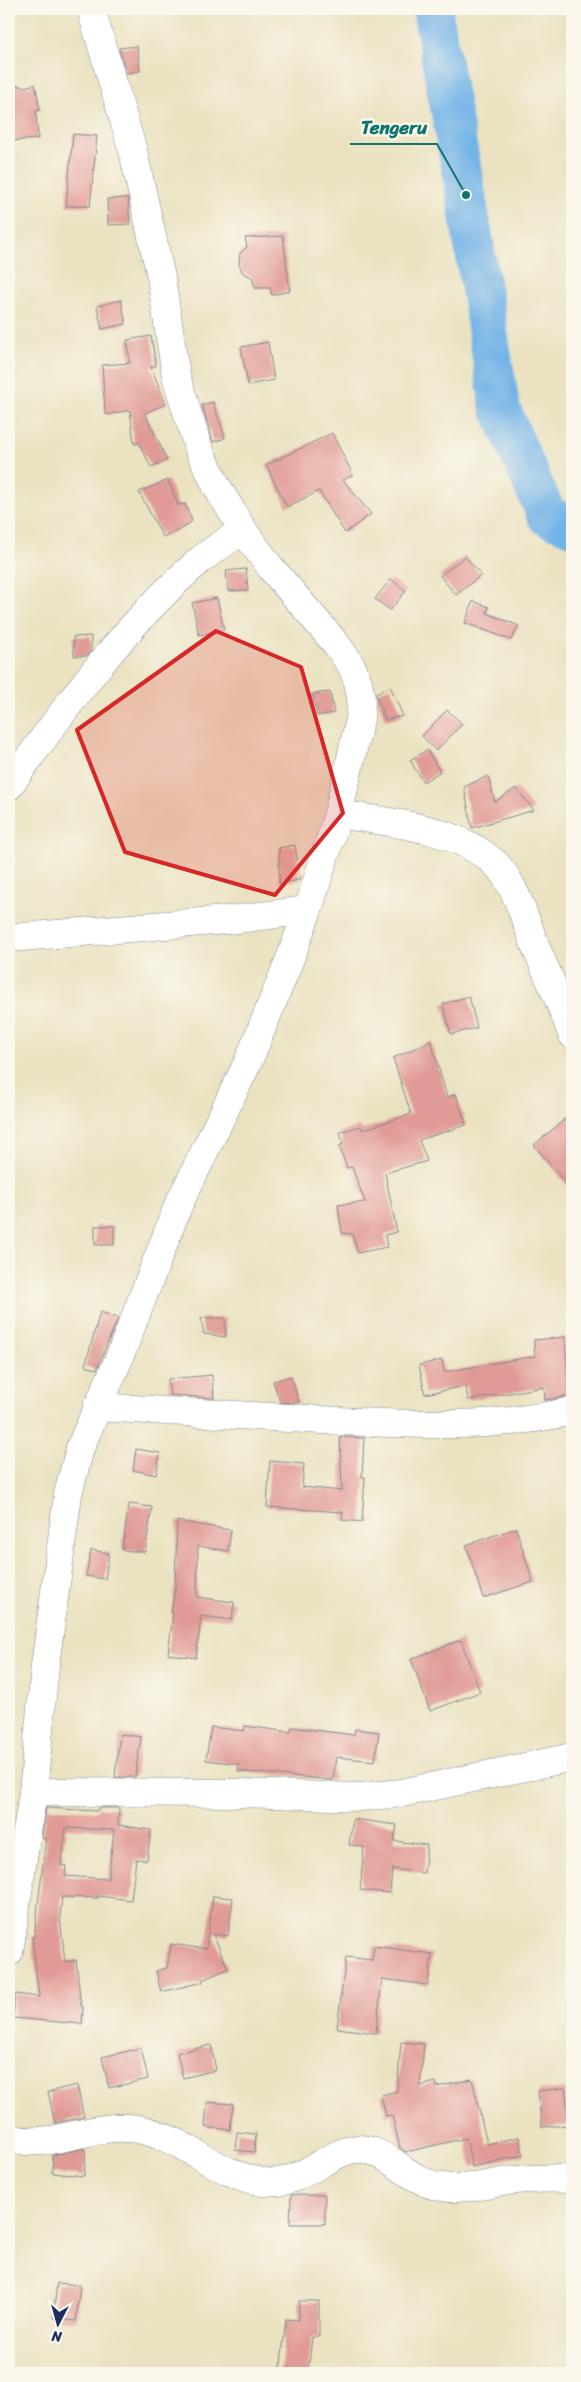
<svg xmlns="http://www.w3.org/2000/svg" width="581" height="2382" font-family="Sriracha,sans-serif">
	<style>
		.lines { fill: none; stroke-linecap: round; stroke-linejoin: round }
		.river { stroke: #73b4e7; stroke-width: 40 }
		.building { fill: #e19b96; fill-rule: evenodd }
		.minor-casing { stroke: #828890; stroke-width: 29 }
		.minor { stroke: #fff; stroke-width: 28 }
		.marked { fill: #d62828; fill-opacity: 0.2; stroke: #d62828; stroke-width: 4; stroke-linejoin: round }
		.leader { fill: none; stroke: #0f766e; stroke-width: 2 }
		.callout-dot { fill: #0f766e; stroke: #fbf7ec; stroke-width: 2 }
		.callout-label { font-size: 19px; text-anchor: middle; font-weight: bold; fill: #0f766e; stroke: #fbf7ec; stroke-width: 5; stroke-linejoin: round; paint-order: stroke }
	</style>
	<rect width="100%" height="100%" fill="#fbf7ec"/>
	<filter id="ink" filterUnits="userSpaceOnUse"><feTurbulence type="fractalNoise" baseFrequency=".02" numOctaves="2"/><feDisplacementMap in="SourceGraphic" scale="10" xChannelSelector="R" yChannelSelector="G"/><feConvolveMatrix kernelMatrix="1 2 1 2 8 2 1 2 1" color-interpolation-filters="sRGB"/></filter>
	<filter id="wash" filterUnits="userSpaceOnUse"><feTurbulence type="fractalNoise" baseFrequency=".0096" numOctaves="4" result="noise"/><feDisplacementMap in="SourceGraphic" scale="20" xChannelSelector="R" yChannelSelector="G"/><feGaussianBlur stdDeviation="1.12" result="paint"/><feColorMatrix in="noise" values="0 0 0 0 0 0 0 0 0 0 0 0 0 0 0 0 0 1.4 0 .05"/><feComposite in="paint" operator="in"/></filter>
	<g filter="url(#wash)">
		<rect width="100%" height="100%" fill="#eae2c1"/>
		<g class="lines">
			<path class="river" d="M 432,9 L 466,195 L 500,408 L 547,516 L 572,526"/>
		</g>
		<g id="blocks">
			<g class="building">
				<path d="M 137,46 L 140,71 L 126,73 L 119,48 Z"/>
				<path d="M 9,84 L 25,87 L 35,84 L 40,110 L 36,111 L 38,139 L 9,141 Z"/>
				<path d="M 73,134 L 97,136 L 90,206 L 66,206 Z"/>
				<path d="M 128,198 L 130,224 L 108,225 L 107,199 Z"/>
				<path d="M 283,236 L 290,291 L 272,295 L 270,288 L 255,288 L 252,277 L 243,273 L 239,264 L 240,253 L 247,247 L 245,238 Z"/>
				<path d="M 121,300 L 126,324 L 102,329 L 97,306 Z"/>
				<path d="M 151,336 L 156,366 L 151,367 L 166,404 L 145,413 L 167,460 L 151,467 L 139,443 L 134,444 L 130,410 L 107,415 L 105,412 L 102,365 L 130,363 L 127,340 Z"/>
				<path d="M 268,342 L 274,380 L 248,385 L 241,347 Z"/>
				<path d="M 213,402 L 225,438 L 213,442 L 202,405 Z"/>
				<path d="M 332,433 L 353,475 L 343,480 L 371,514 L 345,533 L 319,491 L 287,507 L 266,465 Z"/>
				<path d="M 168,480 L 178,505 L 185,504 L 192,521 L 185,527 L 163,537 L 139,492 Z"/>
				<path d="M 465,556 L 481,575 L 456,595 L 440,576 Z"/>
				<path d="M 246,569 L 248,590 L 228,591 L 226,571 Z"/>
				<path d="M 391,579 L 406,591 L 390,610 L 375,599 Z"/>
				<path d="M 217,598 L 224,630 L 199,635 L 192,603 Z"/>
				<path d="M 473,601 L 489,607 L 487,613 L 519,626 L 511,640 L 465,623 Z"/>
				<path d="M 91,636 L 91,651 L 87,656 L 74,656 L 73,637 Z"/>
				<path d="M 390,686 L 403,716 L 385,720 L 376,694 Z"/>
				<path d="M 330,692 L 334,713 L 317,716 L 312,694 Z"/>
				<path d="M 447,710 L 462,724 L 436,751 L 422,736 Z"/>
				<path d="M 427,750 L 440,772 L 423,782 L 410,760 Z"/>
				<path d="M 488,776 L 495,802 L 516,788 L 534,810 L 472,828 L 464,787 Z"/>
				<path d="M 295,845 L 300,880 L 279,883 L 279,848 Z"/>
				<path d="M 469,996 L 477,1028 L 451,1034 L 443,1004 Z"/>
				<path d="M 431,1041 L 447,1097 L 456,1094 L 466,1125 L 419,1140 L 427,1161 L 385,1173 L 397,1232 L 385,1235 L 387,1247 L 358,1253 L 352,1234 L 342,1233 L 338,1205 L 365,1202 L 352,1167 L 347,1168 L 339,1146 L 343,1144 L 340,1132 L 361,1126 L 362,1130 L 411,1114 L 393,1058 Z"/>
				<path d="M 572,1113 L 572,1191 L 534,1145 Z"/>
				<rect x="95" y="1226" width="19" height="19"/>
				<path d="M 100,1312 L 118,1318 L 97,1369 L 85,1366 Z"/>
				<path d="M 201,1318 L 225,1318 L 226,1337 L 204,1334 Z"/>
				<path d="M 565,1337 L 569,1396 L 545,1400 L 544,1387 L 468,1400 L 466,1386 L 425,1394 L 419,1365 L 442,1360 L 444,1372 L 535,1356 L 534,1340 Z"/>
				<path d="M 212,1375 L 214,1398 L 170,1395 L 168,1379 Z"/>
				<path d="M 291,1376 L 299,1403 L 280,1402 L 273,1381 Z"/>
				<path d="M 340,1437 L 364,1438 L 362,1477 L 365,1477 L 362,1522 L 342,1520 L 343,1512 L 267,1507 L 270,1461 L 304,1464 L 302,1487 L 342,1491 Z"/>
				<path d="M 136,1449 L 160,1453 L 156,1475 L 133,1470 Z"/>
				<path d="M 129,1504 L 152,1507 L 145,1552 L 122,1550 Z"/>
				<path d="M 177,1521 L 231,1530 L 228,1551 L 198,1546 L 197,1597 L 234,1602 L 232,1620 L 201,1616 L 196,1658 L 168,1654 L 173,1613 L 171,1613 L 175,1588 Z"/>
				<path d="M 516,1528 L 533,1582 L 483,1598 L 466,1545 Z"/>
				<path d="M 91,1550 L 109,1553 L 105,1579 L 86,1576 Z"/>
				<path d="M 461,1640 L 480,1692 L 430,1711 L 411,1659 Z"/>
				<path d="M 245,1726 L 291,1732 L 292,1727 L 354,1735 L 355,1729 L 379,1732 L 375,1761 L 336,1757 L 333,1780 L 238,1771 L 239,1764 L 206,1760 L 211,1727 L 244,1731 Z"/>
				<path d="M 120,1734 L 141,1737 L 135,1777 L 115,1777 Z"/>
				<path d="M 46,1808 L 97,1811 L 98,1808 L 119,1808 L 118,1825 L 151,1830 L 147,1860 L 136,1859 L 131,1900 L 98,1896 L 98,1898 L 62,1897 L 60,1917 L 65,1962 L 76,1960 L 81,2006 L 83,2006 L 82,2024 L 13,2018 L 15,1994 L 39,1997 L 32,1937 L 34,1937 L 46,1839 L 42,1838 ZM 66,1828 L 114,1830 L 108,1879 L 65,1876 L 66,1866 L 61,1865 Z"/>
				<path d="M 353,1819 L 397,1825 L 394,1841 L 427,1845 L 424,1873 L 392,1869 L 390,1893 L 360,1890 L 364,1847 L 349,1845 Z"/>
				<path d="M 213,1896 L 233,1898 L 228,1936 L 213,1934 L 228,1969 L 202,1980 L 203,1982 L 161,1992 L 156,1971 L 167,1968 L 171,1944 L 206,1949 Z"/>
				<path d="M 374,1946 L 432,1954 L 428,1985 L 382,1979 L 376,2033 L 337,2028 L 346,1957 L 372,1960 Z"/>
				<path d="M 401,2042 L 424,2044 L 420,2086 L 436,2082 L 437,2087 L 472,2079 L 487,2144 L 519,2137 L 523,2155 L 472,2167 L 466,2138 L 406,2152 L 400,2148 L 392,2115 L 386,2116 L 381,2095 L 397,2091 Z"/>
				<path d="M 211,2045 L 216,2070 L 183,2078 L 177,2053 Z"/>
				<path d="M 141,2048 L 148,2079 L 109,2088 L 102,2057 Z"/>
				<path d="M 77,2085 L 84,2117 L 55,2123 L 48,2092 Z"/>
				<path d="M 565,2088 L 569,2125 L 542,2127 L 538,2091 Z"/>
				<path d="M 207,2102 L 233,2104 L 230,2130 L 205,2127 Z"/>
				<path d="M 237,2132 L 256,2134 L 254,2152 L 235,2150 Z"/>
				<path d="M 82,2149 L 86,2150 L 84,2176 L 52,2173 L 53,2155 Z"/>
				<path d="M 291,2195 L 325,2195 L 325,2224 L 290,2224 Z"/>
				<path d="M 57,2283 L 80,2285 L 76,2321 L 53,2318 Z"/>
				<path d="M 299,2301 L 319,2301 L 319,2337 L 312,2337 L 308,2373 L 280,2373 L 286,2319 L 299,2320 Z"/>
			</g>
		</g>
	</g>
	<g filter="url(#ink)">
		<use href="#blocks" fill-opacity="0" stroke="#828890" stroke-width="1"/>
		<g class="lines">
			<g class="minor-casing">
				<g id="minor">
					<path d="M 9,786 C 66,706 124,626 199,561 C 213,550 228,540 243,530"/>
					<path d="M 338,814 C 391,823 454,826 496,864 C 515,883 527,925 537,950 C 549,978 562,1006 572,1034"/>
					<path d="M 9,938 L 238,919 L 308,910"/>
					<path d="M 97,1407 C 172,1411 246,1415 320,1420 C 404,1424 490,1430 572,1411"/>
					<path d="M 33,1792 L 241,1793 L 360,1797 L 402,1793 L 572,1757"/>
					<path d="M 9,1952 L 33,1792 L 45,1666 L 68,1494 L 80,1448 L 118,1361 L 178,1206 L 248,1062 L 288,964 L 308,910 L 338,814 L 360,719 L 361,698 L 358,682 L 351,665 L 337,645 L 271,568 L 243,530 L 216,485 L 198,447 L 176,376 L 161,277 L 133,151 L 91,9"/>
					<path d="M 9,2138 C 50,2150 87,2125 128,2128 C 178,2131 215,2176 264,2182 C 301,2187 328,2150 359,2149 C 386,2148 409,2182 441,2187 C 464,2190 485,2185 508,2181 C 530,2178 551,2178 572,2179"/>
				</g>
			</g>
			<use href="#minor" class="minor"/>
		</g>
	</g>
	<path class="marked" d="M 216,631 L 301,667 L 343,813 L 275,895 L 125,852 L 77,730 Z"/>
	<path class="leader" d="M466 195L437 144H350"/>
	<circle class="callout-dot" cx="466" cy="195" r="5"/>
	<g class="callout-label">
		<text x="394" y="134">Tengeru</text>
	</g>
	<rect width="581" height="2382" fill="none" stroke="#fbf7ec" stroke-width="30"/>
	<g transform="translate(58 2324) rotate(186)" stroke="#fbf7ec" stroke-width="4" paint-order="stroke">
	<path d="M0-4L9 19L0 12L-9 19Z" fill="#1b2f5e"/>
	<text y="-8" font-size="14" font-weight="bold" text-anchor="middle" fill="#1b2f5e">N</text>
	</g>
</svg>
